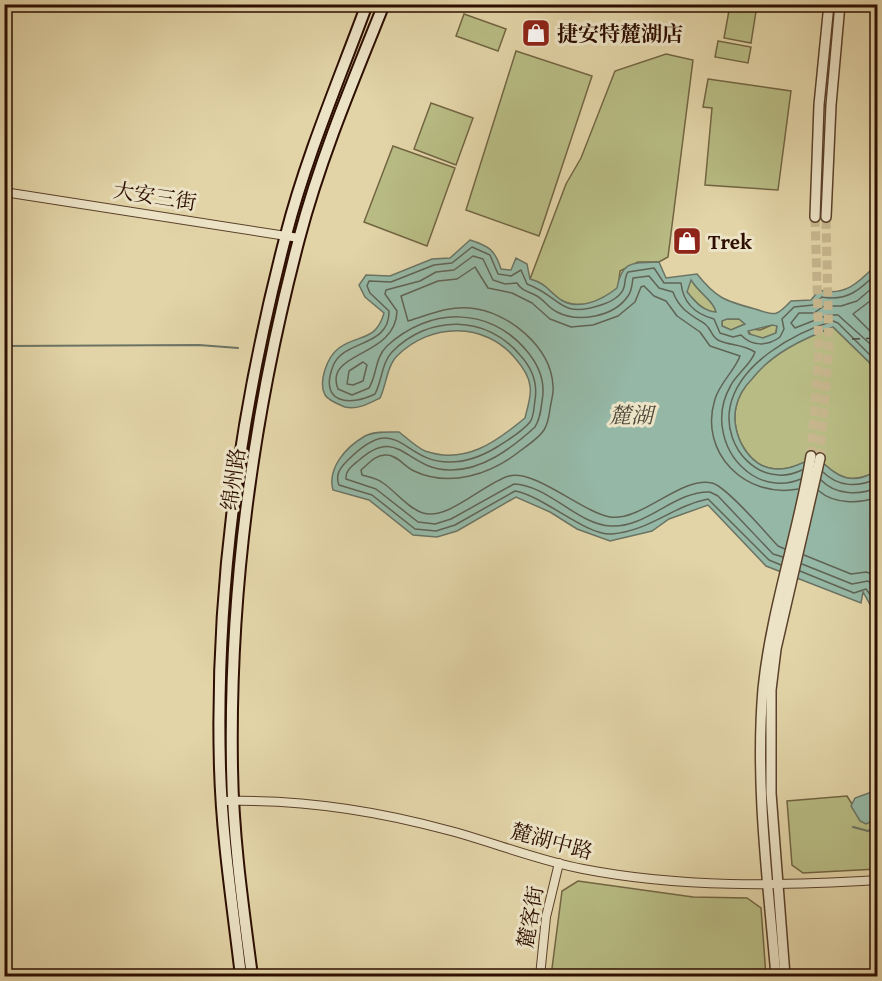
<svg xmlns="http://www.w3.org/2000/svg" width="882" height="981" font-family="'Gentium Book Plus','Noto Serif SC',serif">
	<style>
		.green { fill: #b8bc84; stroke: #726542; stroke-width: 1.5 }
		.water { fill: #95b8a6; stroke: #6b7464; stroke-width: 1.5; fill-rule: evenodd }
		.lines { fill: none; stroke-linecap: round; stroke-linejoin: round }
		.shore { stroke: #616354; stroke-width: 1.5 }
		.stream { stroke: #6b7464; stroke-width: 2 }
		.ferry { stroke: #514a3b; stroke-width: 1.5; stroke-dasharray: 8 6; stroke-linecap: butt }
		.tertiary-tunnel { stroke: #c7b68e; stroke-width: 9; stroke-dasharray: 9 4.5; stroke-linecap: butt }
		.minor-casing { stroke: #5a402a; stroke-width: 10 }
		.tertiary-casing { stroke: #5a402a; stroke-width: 12 }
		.secondary-casing { stroke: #2d0e01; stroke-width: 14 }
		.minor { stroke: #ece3c6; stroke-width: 8 }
		.tertiary { stroke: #ece3c6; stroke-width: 9 }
		.secondary { stroke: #ece3c6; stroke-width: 10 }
		.labels { text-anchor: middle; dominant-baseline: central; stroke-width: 6; stroke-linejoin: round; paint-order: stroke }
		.poi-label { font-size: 21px; font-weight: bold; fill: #2d0e01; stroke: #ece3c6; text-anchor: start }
		.street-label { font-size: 21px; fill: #2d0e01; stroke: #ece3c6 }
		.water-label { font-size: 22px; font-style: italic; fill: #514a3b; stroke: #ece3c6 }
	</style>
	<rect width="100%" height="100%" fill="#e2d4a7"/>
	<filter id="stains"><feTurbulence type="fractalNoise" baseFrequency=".00333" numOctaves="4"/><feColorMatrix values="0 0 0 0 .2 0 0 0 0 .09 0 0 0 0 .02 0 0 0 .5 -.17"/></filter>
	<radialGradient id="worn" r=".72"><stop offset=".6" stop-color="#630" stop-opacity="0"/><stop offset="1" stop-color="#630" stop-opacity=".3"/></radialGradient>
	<g class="green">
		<path d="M 730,5 L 757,5 L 751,43 L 724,38 Z"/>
		<path d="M 464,14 L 506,29 L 498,51 L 456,36 Z"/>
		<path d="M 718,41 L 751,47 L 748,63 L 715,57 Z"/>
		<path d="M 516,51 L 592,76 L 539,236 L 466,210 Z"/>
		<path d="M 666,54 L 693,60 L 668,257 L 659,262 L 638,262 L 620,271 L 618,288 C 603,300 579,311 561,300 C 548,291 547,284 530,279 L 566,184 L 581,158 L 615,71 Z"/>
		<path d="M 708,79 L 791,91 L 778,190 L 705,185 L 712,108 L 703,107 Z"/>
		<path d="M 431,103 L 473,118 L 456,165 L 414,149 Z"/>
		<path d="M 393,146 L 455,168 L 427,246 L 364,222 Z"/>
		<path d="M 689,280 L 693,281 C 698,294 715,299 716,313 C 702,310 696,302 687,292 Z"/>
		<path d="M 725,319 L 739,319 L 745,324 L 731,330 L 722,326 L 722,321 Z"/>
		<path d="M 772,325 L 777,325 L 776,333 C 766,338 755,342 748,331 L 751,329 L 760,330 Z"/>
		<path d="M 833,327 L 869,362 L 877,374 L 877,471 C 848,487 838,476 816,457 C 803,463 791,470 776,469 C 748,468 730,432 736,407 C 738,397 745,386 752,378 C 772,353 803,339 833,327 Z"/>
		<path d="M 847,796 L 860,817 L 871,823 L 877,819 L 877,869 L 803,873 L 792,865 L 787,801 Z"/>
		<path d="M 578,881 L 693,897 L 747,898 L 761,908 L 766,976 L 551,976 L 562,891 Z"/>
	</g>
	<g class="water">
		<path d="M 470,240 C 489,246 495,250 501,269 L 511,270 L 516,258 L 527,264 L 530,279 C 547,284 548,291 561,300 C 579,311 602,300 617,288 C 622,260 633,263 659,262 L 666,278 L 697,274 C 716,298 725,301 755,309 C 775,315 775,318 791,301 L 811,300 L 819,290 C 846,297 860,281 877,264 L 877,374 L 869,362 L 833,327 C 803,339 772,353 752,379 C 745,386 738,397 736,407 C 730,432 748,469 777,469 C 791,470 803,462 816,457 C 838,476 848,487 877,471 L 877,617 L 863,592 L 861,603 L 766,566 L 708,505 L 669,519 L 652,531 L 610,541 L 577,529 L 550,512 L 516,497 L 457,531 L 437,537 L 413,535 L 369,500 L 333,490 C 327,468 346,447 365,436 C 375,431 388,432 399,432 C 407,438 416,447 425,451 C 465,465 496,442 525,418 C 527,409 532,395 530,386 C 529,375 522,366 515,358 C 485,322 431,322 397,356 C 387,366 386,386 380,398 C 368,404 357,410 345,407 C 338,404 329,401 325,395 C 318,382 327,357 339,348 C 358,334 376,342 384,313 L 365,297 L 359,285 L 366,275 L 390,276 L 432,259 L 450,258 ZM 691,280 C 698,292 714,301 716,312 C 702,311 696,302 687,292 ZM 727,319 L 739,319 L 745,324 L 731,330 L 722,326 L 722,321 ZM 772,325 L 777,326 L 776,333 L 763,338 L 749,334 L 748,331 Z"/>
		<path d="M 877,790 L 877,819 L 866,824 L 860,821 L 851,806 L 855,798 Z"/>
	</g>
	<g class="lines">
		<g class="shore">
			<path d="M 878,283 L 857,301 L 841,306 L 824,306 L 814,313 L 799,313 L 791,323 L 795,328 L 828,315 L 838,315 L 878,351"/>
			<path d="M 878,295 L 853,314 L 878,339"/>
			<path d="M 363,362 L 367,365 L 363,381 L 353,385 L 347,384 L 349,371 Z"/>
			<path d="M 802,470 C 761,490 722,448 730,407 C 739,363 794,333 833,321 L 838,323 L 878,363"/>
			<path d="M 823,472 C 838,487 858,488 878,478"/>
			<path d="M 821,480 C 835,495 860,496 878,487"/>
			<path d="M 819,491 C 834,504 859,504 878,497"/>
			<path d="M 785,549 L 778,546 C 766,533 726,486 712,483 C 681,476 641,522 610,517 C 582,512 535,469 509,476 C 484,483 448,521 423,513 C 409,509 395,491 383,483 C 377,478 369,477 362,475 L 361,470 C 369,463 376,454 387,455 C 397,455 405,467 414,471 C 450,488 491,474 520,451 C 528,445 539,438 544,430 C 548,424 549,416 550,409 C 551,401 554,393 553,386 C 551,346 507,311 470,308 C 446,306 429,315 408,321 L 401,296 L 438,281 L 457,279 L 475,267 L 488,288 L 512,293 L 532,303 L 550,319 L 571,327 L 593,325 L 618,316 L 635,302 L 641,287 L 644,286 L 654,296 L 666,301 L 677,316 L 700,332 L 710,346 L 740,356 C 735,370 720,383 715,399 C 698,453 746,499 798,489"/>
			<path d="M 804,555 L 851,574 L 866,572 L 878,576"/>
			<path d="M 783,557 L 773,554 L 718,496 L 710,492 C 674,491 647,528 611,526 C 578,525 548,485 514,484 L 451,519 L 435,524 L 418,522 L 376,489 L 346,479 C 345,471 352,466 358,461 C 399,424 405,469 449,470 C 482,471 512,448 535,427 C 540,419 541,410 542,401 C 546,381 539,365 526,350 C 489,306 429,307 387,346 C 375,357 377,375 369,388 L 352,395 L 338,389 C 323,351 396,358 397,311 L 385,294 L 386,290 L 420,281 L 436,272 L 454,270 L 473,256 L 483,259 L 493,280 L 505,284 L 517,283 C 522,291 527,291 535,295 C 544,299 548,308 557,312 C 578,323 614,317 628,296 C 632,291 632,284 633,278 L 649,276 L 659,288 L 673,292 C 679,309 691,315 705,324 C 712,329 711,338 720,341 C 733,346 742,344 755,352 C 752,363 737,374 731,385 C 713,416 722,455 752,475 C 766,484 785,486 801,479"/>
			<path d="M 802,564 L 852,584 L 868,581 L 878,590"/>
			<path d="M 781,565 L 769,560 L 708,499 C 673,506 649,531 612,534 C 586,536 544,496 515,491 L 455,525 L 436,531 L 415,529 L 372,495 L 339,485 C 335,475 340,468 347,461 C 399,408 401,463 450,462 C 467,462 484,455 497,447 C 508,440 522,432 530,422 C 534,417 534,406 535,400 C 538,382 532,368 520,355 C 487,315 429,314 392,352 C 382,362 382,381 375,394 C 349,407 319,403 333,366 C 343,339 390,348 389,311 L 370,293 L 367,286 L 369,281 L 391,282 L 434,265 L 452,263 L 472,247 L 490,255 L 498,274 L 511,276 L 521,270 L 527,284 C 564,298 558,320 604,304 C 611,302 620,296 623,290 C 626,284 624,277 628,272 L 654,268 L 664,283 L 681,283 C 683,302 695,314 714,319 L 720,333 L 733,337 L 741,335 C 752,347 768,346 780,337 L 784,329 L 782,319 L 794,307 L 813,305 L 822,297 C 847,302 861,289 878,272"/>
			<path d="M 800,571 L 854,593 L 866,589 L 878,605"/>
		</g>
		<g class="stream">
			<path d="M 4,346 L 199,345 L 238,348"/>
			<path d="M 853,827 L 868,831 L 878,826"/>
		</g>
		<path class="ferry" d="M 852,339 L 878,338"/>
		<g class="tertiary-tunnel">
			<path d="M 811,456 L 819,349 L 815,217"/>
			<path d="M 820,458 L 829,348 L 826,217"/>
		</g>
		<g class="minor-casing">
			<g id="minor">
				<path d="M 4,192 L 299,238"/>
				<path d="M 222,801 C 297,799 374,810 447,830 C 493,842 536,860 583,869 C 681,888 778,886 878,880"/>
				<path d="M 540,976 L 546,917 L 559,863"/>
			</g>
		</g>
		<g class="tertiary-casing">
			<g id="tertiary">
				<path d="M 815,217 L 819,105 L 829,4"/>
				<path d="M 826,217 L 831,105 L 840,4"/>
				<path d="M 776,976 C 768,882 755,784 763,689 C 771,610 798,534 811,456"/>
				<path d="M 785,976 L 771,793 L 771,690 L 776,649 L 820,458"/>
			</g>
		</g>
		<g class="secondary-casing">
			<g id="secondary">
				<path d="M 241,976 C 233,907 222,838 220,768 C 215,590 241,407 286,235 C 306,157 339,80 367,4"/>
				<path d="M 252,976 C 243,907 233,838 232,768 C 229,591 254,410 299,239 C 320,159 353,81 384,4"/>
			</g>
		</g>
		<use href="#minor" class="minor"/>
		<use href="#tertiary" class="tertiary"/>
		<use href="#secondary" class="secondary"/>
	</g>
	<defs>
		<g id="shop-square" transform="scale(1.5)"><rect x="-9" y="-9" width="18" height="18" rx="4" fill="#8f2418" stroke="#ece3c6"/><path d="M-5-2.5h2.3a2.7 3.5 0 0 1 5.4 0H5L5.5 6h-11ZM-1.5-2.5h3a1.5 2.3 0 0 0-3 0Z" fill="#fff"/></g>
	</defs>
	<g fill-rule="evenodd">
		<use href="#shop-square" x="536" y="33"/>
		<use href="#shop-square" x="687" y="241"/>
	</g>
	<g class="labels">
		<g class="poi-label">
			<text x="557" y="33">捷安特麓湖店</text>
			<text x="708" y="241">Trek</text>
		</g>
		<g class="street-label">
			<text transform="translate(155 196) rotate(9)">大安三街</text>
			<text transform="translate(233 479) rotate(-82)">绵州路</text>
			<text transform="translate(552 841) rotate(15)">麓湖中路</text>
			<text transform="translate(530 917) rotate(-80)">麓客街</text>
		</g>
		<g class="water-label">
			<text x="631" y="415">麓湖</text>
		</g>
	</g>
	<rect width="882" height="981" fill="none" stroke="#e2d4a7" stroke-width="24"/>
	<rect x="6" y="6" width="870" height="969" fill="none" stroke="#2d0e01" stroke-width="3"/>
	<rect x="12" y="12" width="858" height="957" fill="none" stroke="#2d0e01" stroke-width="1.5"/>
	<rect width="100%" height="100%" filter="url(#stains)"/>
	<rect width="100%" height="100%" fill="url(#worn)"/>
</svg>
